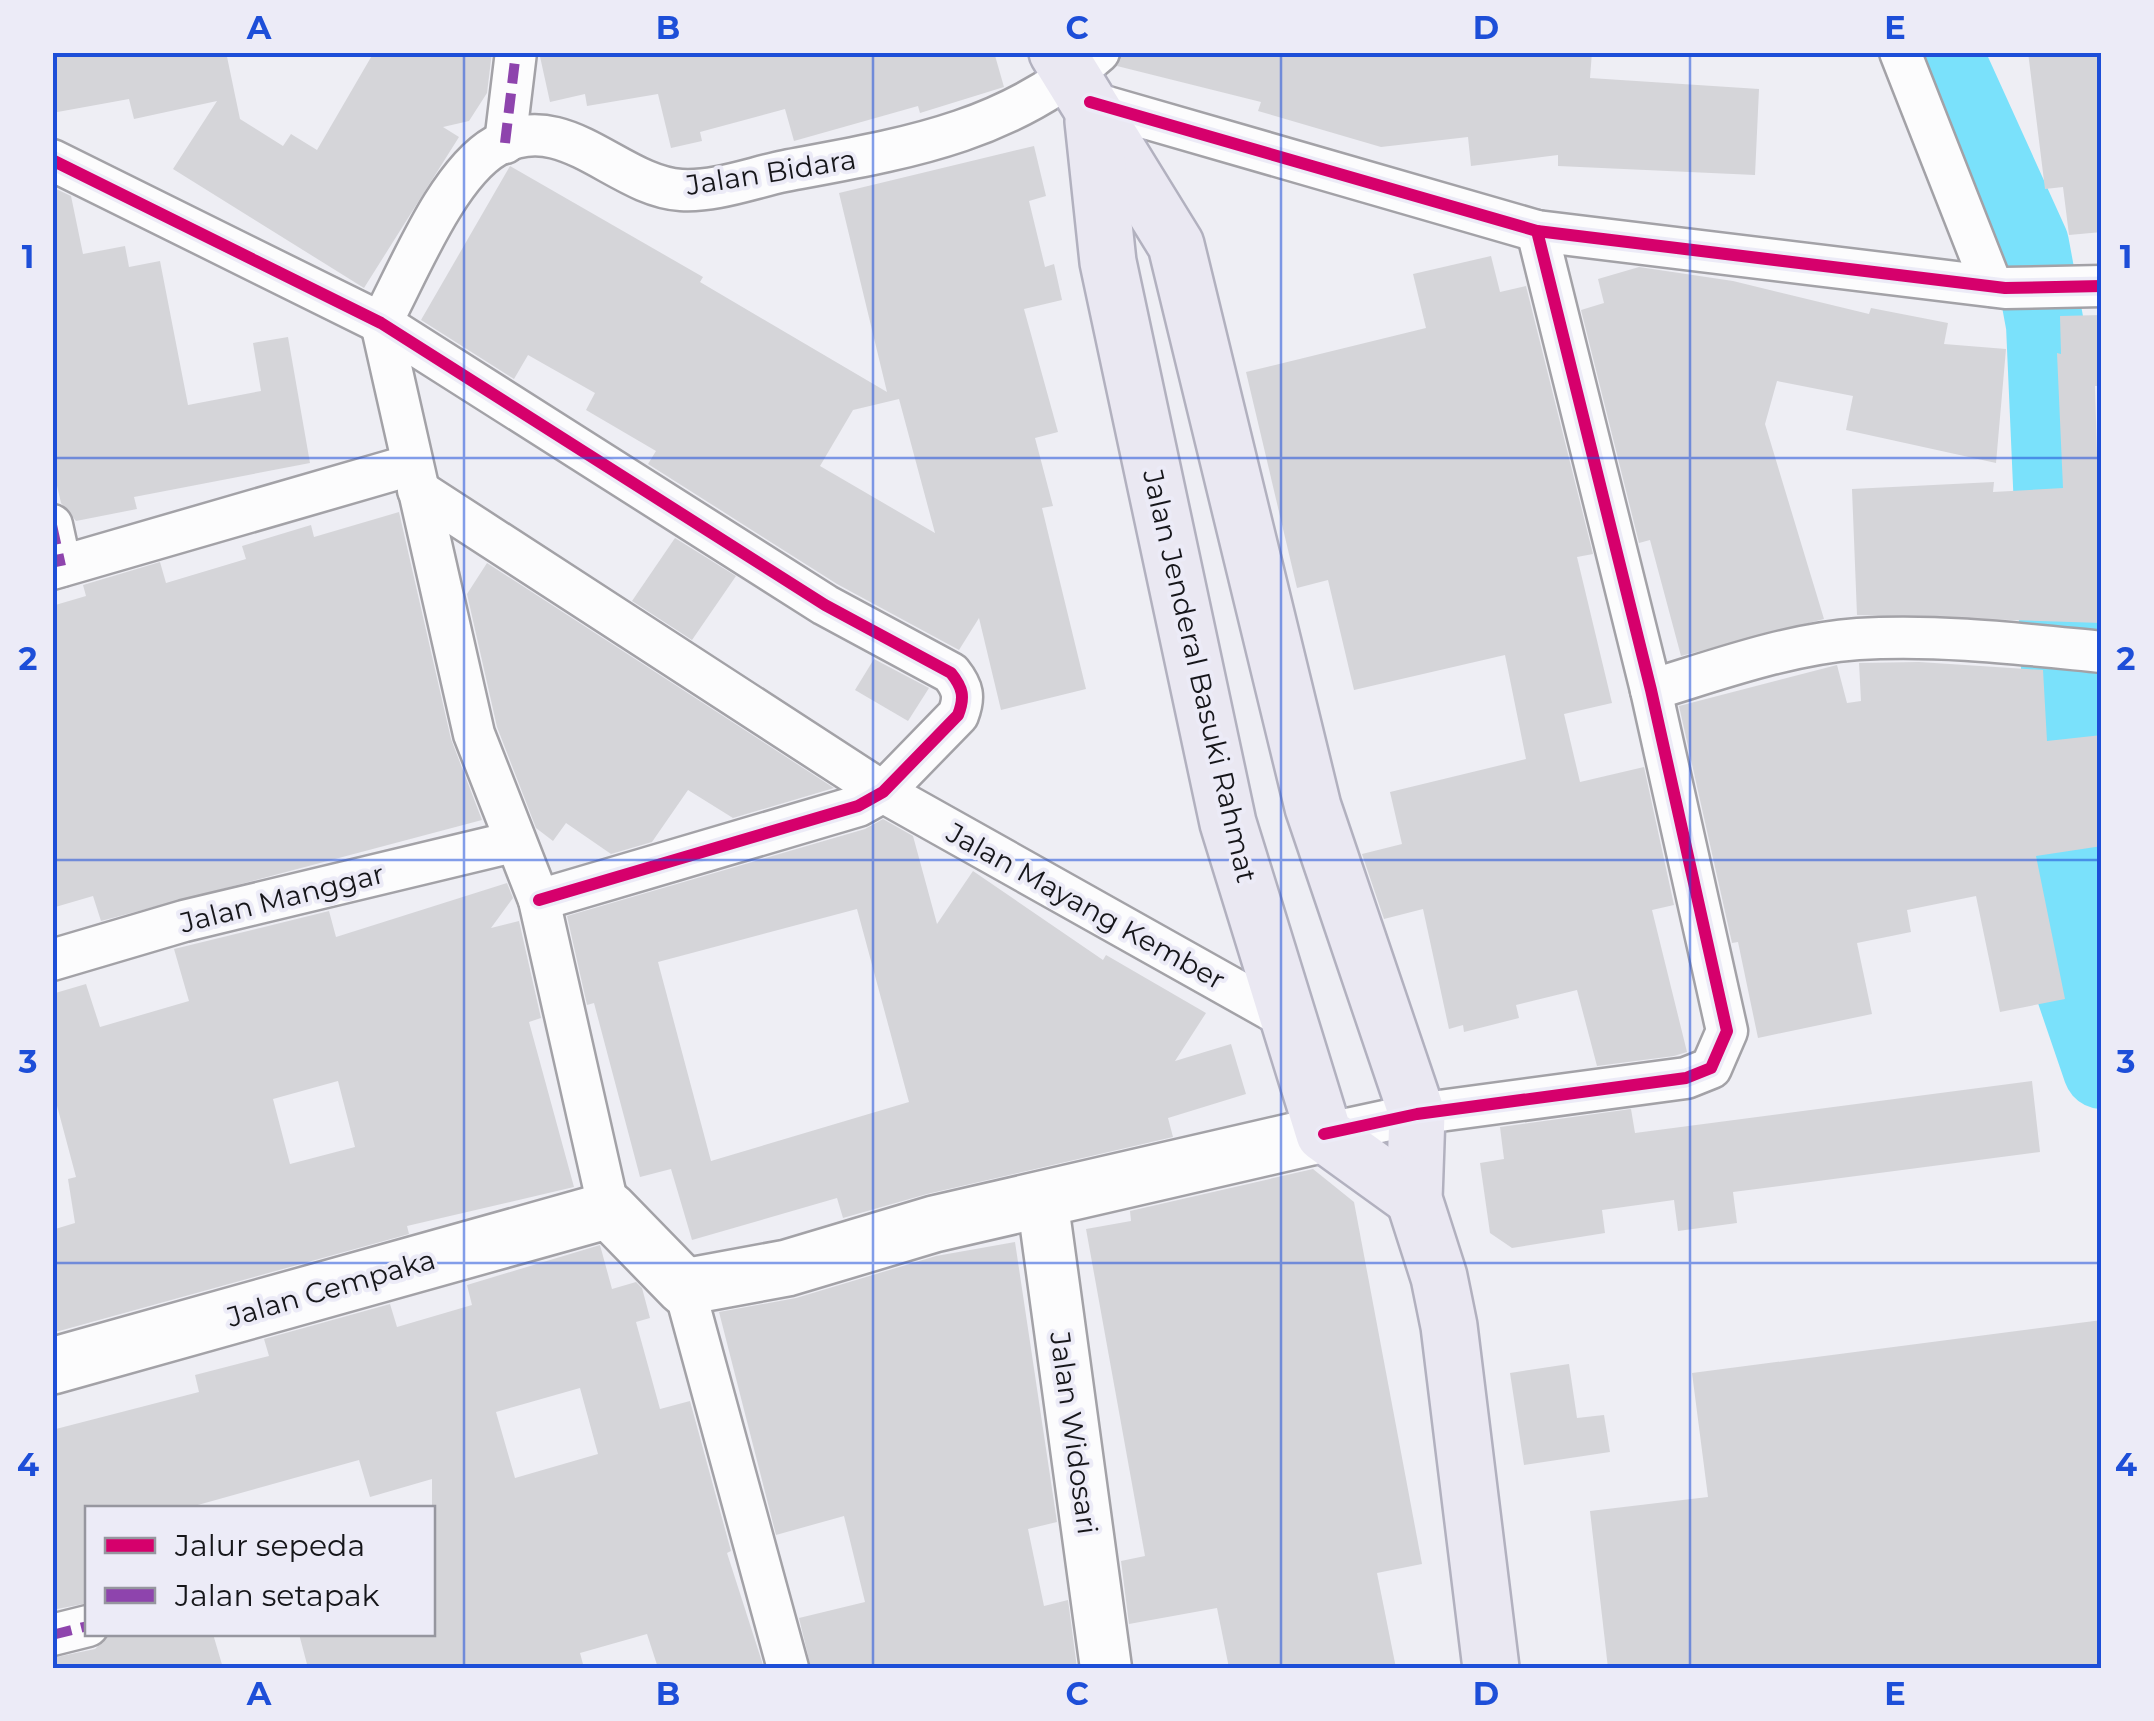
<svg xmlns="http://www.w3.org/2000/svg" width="2154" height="1721" font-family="Montserrat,sans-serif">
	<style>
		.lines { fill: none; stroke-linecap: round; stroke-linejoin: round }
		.river { stroke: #7ae1fb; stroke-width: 78 }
		.building { fill: #d5d5d9; fill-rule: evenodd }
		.minor-casing { stroke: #a3a2a7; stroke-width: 45 }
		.tertiary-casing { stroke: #a3a2a7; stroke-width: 55 }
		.secondary-casing { stroke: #a3a2a7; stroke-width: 60 }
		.trunk-casing { stroke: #b2b1bf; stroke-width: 60 }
		.minor { stroke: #fcfcfd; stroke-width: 40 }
		.tertiary { stroke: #fcfcfd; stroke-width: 50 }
		.secondary { stroke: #fcfcfd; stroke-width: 55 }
		.trunk { stroke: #eae8f2; stroke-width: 55 }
		.quiet { stroke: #8e44ad; stroke-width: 10; stroke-dasharray: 20 10; stroke-linecap: butt }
		.cycleway-casing { stroke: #ecebf7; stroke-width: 19 }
		.cycleway { stroke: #d6006c; stroke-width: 12 }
		.grid { fill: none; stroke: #1d4ed8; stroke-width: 2.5; stroke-opacity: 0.55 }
		.labels { text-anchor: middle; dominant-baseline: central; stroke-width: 8; stroke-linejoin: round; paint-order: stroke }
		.street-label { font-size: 28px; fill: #16161a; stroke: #ecebf7 }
		.neatline { fill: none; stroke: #1d4ed8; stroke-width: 4 }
		.grid-label { font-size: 32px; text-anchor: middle; font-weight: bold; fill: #1d4ed8 }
	</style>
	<rect width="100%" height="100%" fill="#eeeef4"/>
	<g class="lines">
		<path class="river" d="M 1943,52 L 2030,244 L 2045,325 L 2074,988 L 2102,1070"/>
	</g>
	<g class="building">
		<path d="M 52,52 L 226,52 L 240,119 L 283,146 L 291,134 L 317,150 L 374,52 L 492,52 L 487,93 L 469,121 L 443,127 L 459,137 L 364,288 L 173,169 L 217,101 L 134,119 L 129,99 L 52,113 Z"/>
		<path d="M 539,52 L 994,52 L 1004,87 L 920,113 L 918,106 L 794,141 L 785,109 L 700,132 L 702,141 L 671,148 L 658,94 L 587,106 L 585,94 L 550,102 Z"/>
		<path d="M 1122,52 L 1592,52 L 1590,78 L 1759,89 L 1755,175 L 1558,166 L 1558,155 L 1471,166 L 1468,137 L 1381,147 L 1258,111 L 1261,102 L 1117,66 Z"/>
		<path d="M 2028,52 L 2102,52 L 2102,232 L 2069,235 L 2063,187 L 2045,189 Z"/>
		<path d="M 1034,146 L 1046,196 L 1029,201 L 1045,267 L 1054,264 L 1062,300 L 1024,309 L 1058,432 L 1035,438 L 1053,506 L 1042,508 L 1086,689 L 1001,710 L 979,618 L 959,650 L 837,584 L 648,464 L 656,451 L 586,410 L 595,393 L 528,355 L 514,379 L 421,320 L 510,166 L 703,277 L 700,282 L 887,392 L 839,193 ZM 899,399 L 935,533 L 820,466 L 853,410 Z"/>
		<path d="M 52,187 L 71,196 L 83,254 L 125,246 L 129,267 L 160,261 L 188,405 L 261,391 L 253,343 L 288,337 L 310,463 L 134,497 L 137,509 L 76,521 L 61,503 L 52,464 Z"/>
		<path d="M 1491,256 L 1500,292 L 1526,286 L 1593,554 L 1577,557 L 1612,703 L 1564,714 L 1580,782 L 1644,767 L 1674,905 L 1652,910 L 1687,1052 L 1674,1056 L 1597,1066 L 1577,990 L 1516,1005 L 1519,1018 L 1464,1032 L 1463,1025 L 1449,1029 L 1423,909 L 1384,919 L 1362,854 L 1402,844 L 1390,792 L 1526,759 L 1505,655 L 1354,690 L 1328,580 L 1297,588 L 1246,372 L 1426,328 L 1413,274 Z"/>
		<path d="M 1639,267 L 1733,281 L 1869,314 L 1871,308 L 1948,323 L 1944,344 L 2006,349 L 1996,463 L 1846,430 L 1853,396 L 1777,381 L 1765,424 L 1824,619 L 1681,656 L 1650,540 L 1639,543 L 1581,310 L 1604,303 L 1598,279 Z"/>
		<path d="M 2102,315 L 2102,386 L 2095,386 L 2102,623 L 1857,615 L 1852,489 L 1994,482 L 1993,492 L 2063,488 L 2057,353 L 2061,354 L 2060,316 Z"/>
		<path d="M 399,512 L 451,739 L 482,820 L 101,921 L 93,896 L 52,908 L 52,606 L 86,596 L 83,585 L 160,562 L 166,583 L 246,559 L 242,546 L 311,525 L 314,537 Z"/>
		<path d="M 675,538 L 736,576 L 692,640 L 632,601 Z"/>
		<path d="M 487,563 L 834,788 L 733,818 L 688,790 L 652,842 L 611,854 L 566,823 L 553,841 L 536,828 L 497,727 L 467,594 Z"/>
		<path d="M 874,659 L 929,688 L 908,721 L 855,690 Z"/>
		<path d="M 1919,662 L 2043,670 L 2047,741 L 2102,735 L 2102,846 L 2036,856 L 2065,999 L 2000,1012 L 1976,896 L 1907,910 L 1911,932 L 1857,943 L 1872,1014 L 1758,1038 L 1738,942 L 1732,943 L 1679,706 L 1837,665 L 1847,703 L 1861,701 L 1859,663 Z"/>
		<path d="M 883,819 L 913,836 L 937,924 L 973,871 L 1103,960 L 1106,955 L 1206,1013 L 1175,1061 L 1231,1044 L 1246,1094 L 1168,1118 L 1173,1137 L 927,1194 L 843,1218 L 837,1198 L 692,1240 L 671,1169 L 640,1177 L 594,1003 L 587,1005 L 567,916 L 865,829 ZM 857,909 L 909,1102 L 711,1161 L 658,962 Z"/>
		<path d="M 507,883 L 513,898 L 491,928 L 519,921 L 541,1018 L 529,1022 L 574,1187 L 407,1226 L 409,1234 L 52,1333 L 52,1230 L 75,1223 L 68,1179 L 76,1177 L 52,1087 L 52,994 L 86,984 L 100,1027 L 189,1001 L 174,949 L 329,911 L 336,937 ZM 338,1081 L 355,1147 L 290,1164 L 273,1099 Z"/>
		<path d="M 2032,1081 L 2040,1152 L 1733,1192 L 1737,1223 L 1678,1231 L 1674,1200 L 1602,1210 L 1605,1233 L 1512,1248 L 1490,1233 L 1480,1163 L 1504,1159 L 1500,1127 L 1631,1109 L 1635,1133 Z"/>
		<path d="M 1313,1169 L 1354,1202 L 1422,1564 L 1377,1573 L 1396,1668 L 1229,1668 L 1217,1608 L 1129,1624 L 1121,1561 L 1145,1556 L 1086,1229 L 1131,1221 L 1130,1211 Z"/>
		<path d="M 1015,1242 L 1057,1522 L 1028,1529 L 1044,1606 L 1068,1600 L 1077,1668 L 811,1668 L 799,1618 L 865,1602 L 844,1516 L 776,1535 L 719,1312 L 796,1298 L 936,1256 Z"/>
		<path d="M 600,1245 L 612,1289 L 636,1282 L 642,1288 L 650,1318 L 636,1322 L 660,1409 L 690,1401 L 731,1551 L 727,1553 L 764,1668 L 658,1668 L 647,1634 L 580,1653 L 584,1668 L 308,1668 L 299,1634 L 432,1634 L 432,1479 L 370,1497 L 359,1460 L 187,1508 L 88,1508 L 88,1603 L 52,1610 L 52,1430 L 199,1392 L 195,1375 L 269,1356 L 264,1339 L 390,1304 L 397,1327 L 472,1305 L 467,1285 ZM 580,1388 L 598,1454 L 515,1478 L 496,1412 Z"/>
		<path d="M 2102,1320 L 2102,1668 L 1608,1668 L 1590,1511 L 1708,1497 L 1692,1373 Z"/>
		<path d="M 1569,1364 L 1577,1418 L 1604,1415 L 1610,1452 L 1524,1465 L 1510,1373 Z"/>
		<path d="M 110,1634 L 213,1634 L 223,1668 L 52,1668 L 52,1658 L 95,1649 Z"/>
	</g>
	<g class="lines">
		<g class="minor-casing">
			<g id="minor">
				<path d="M 1900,52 L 1992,286"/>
				<path d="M 1090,102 L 1537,231 L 2005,288 L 2102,286"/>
				<path d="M 505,143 L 516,52"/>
				<path d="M 52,160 L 381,323 L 825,605 L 951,673 C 963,688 965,697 958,715 L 883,792 L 858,806 L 539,900"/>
				<path d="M 381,323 L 474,734 L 539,900 L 609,1210"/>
				<path d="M 381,323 C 408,273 447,174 496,146 C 564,107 617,186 681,190 C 716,192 751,178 785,171 C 902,149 1006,134 1099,52"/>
				<path d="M 418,490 L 883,792 L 1289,1020"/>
				<path d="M 52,525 L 61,566"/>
				<path d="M 52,569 L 411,465"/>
				<path d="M 1651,690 C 1717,670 1788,644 1858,639 C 1939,634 2021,644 2102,652"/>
				<path d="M 52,960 L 184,921 L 513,842"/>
				<path d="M 1324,1134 L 1417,1114 L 1686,1078 L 1711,1068 L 1727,1031 L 1651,690 L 1537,231"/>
				<path d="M 684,1287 L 788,1668"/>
				<path d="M 52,1635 L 88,1626"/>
			</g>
		</g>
		<g class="tertiary-casing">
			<path id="tertiary" d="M 1042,1198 L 1106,1668"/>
		</g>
		<g class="secondary-casing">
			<path id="secondary" d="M 52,1366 L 609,1210 L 684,1287 L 787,1268 L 934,1224 L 1324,1134"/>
		</g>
		<g class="trunk-casing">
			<g id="trunk">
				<path d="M 1057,52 L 1176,245 L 1313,807 L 1417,1114 L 1414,1199 L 1439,1277 L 1449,1326 L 1491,1668"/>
				<path d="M 1093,121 L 1108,262 L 1228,823 L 1324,1134 L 1414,1199"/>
			</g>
		</g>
		<use href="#minor" class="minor"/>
		<use href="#tertiary" class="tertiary"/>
		<use href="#secondary" class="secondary"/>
		<use href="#trunk" class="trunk"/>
		<g class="quiet">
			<path d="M 505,143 L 516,52"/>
			<path d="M 52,525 L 61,566"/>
			<path d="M 52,1635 L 88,1626"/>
		</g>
		<g class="cycleway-casing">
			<g id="cycleway">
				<path d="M 1090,102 L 1537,231 L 2005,288 L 2102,286"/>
				<path d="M 52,160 L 381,323 L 825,605 L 951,673 C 963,688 965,697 958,715 L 883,792 L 858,806 L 539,900"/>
				<path d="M 1324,1134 L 1417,1114 L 1686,1078 L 1711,1068 L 1727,1031 L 1651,690 L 1537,231"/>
			</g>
		</g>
		<use href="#cycleway" class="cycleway"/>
	</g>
	<path class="grid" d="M 464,52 L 464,1668M 873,52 L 873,1668M 1281,52 L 1281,1668M 1690,52 L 1690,1668M 52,458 L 2102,458M 52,860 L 2102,860M 52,1263 L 2102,1263"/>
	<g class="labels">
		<g class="street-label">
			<text transform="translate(771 172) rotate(-9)">Jalan Bidara</text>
			<text transform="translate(1200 676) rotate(77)">Jalan Jenderal Basuki Rahmat</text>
			<text transform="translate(282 898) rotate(-14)">Jalan Manggar</text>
			<text transform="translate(1086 906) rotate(29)">Jalan Mayang Kember</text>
			<text transform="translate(331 1288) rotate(-16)">Jalan Cempaka</text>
			<text transform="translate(1074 1433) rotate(82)">Jalan Widosari</text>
		</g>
	</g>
	<rect width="2154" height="1721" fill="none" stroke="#ecebf7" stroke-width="110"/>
	<rect x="85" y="1506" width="350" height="130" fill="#ecebf7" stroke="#96969f" stroke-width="2.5"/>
	<rect x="105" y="1538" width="50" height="15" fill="#d6006c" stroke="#96969f" stroke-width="2.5"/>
	<text x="175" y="1556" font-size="30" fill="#16161a">Jalur sepeda</text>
	<rect x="105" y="1588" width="50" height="15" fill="#8e44ad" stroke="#96969f" stroke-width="2.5"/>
	<text x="175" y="1606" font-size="30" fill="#16161a">Jalan setapak</text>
	<rect x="55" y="55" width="2044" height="1611" class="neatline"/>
	<g class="grid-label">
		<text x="259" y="39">A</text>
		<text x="668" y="39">B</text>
		<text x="1077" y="39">C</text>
		<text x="1486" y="39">D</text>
		<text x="1895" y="39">E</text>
		<text x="28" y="268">1</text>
		<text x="2126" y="268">1</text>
		<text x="28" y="670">2</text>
		<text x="2126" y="670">2</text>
		<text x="28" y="1073">3</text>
		<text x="2126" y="1073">3</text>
		<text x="28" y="1476">4</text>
		<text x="2126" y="1476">4</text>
		<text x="259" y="1705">A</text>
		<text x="668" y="1705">B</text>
		<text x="1077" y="1705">C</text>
		<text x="1486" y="1705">D</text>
		<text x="1895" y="1705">E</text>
	</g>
</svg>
